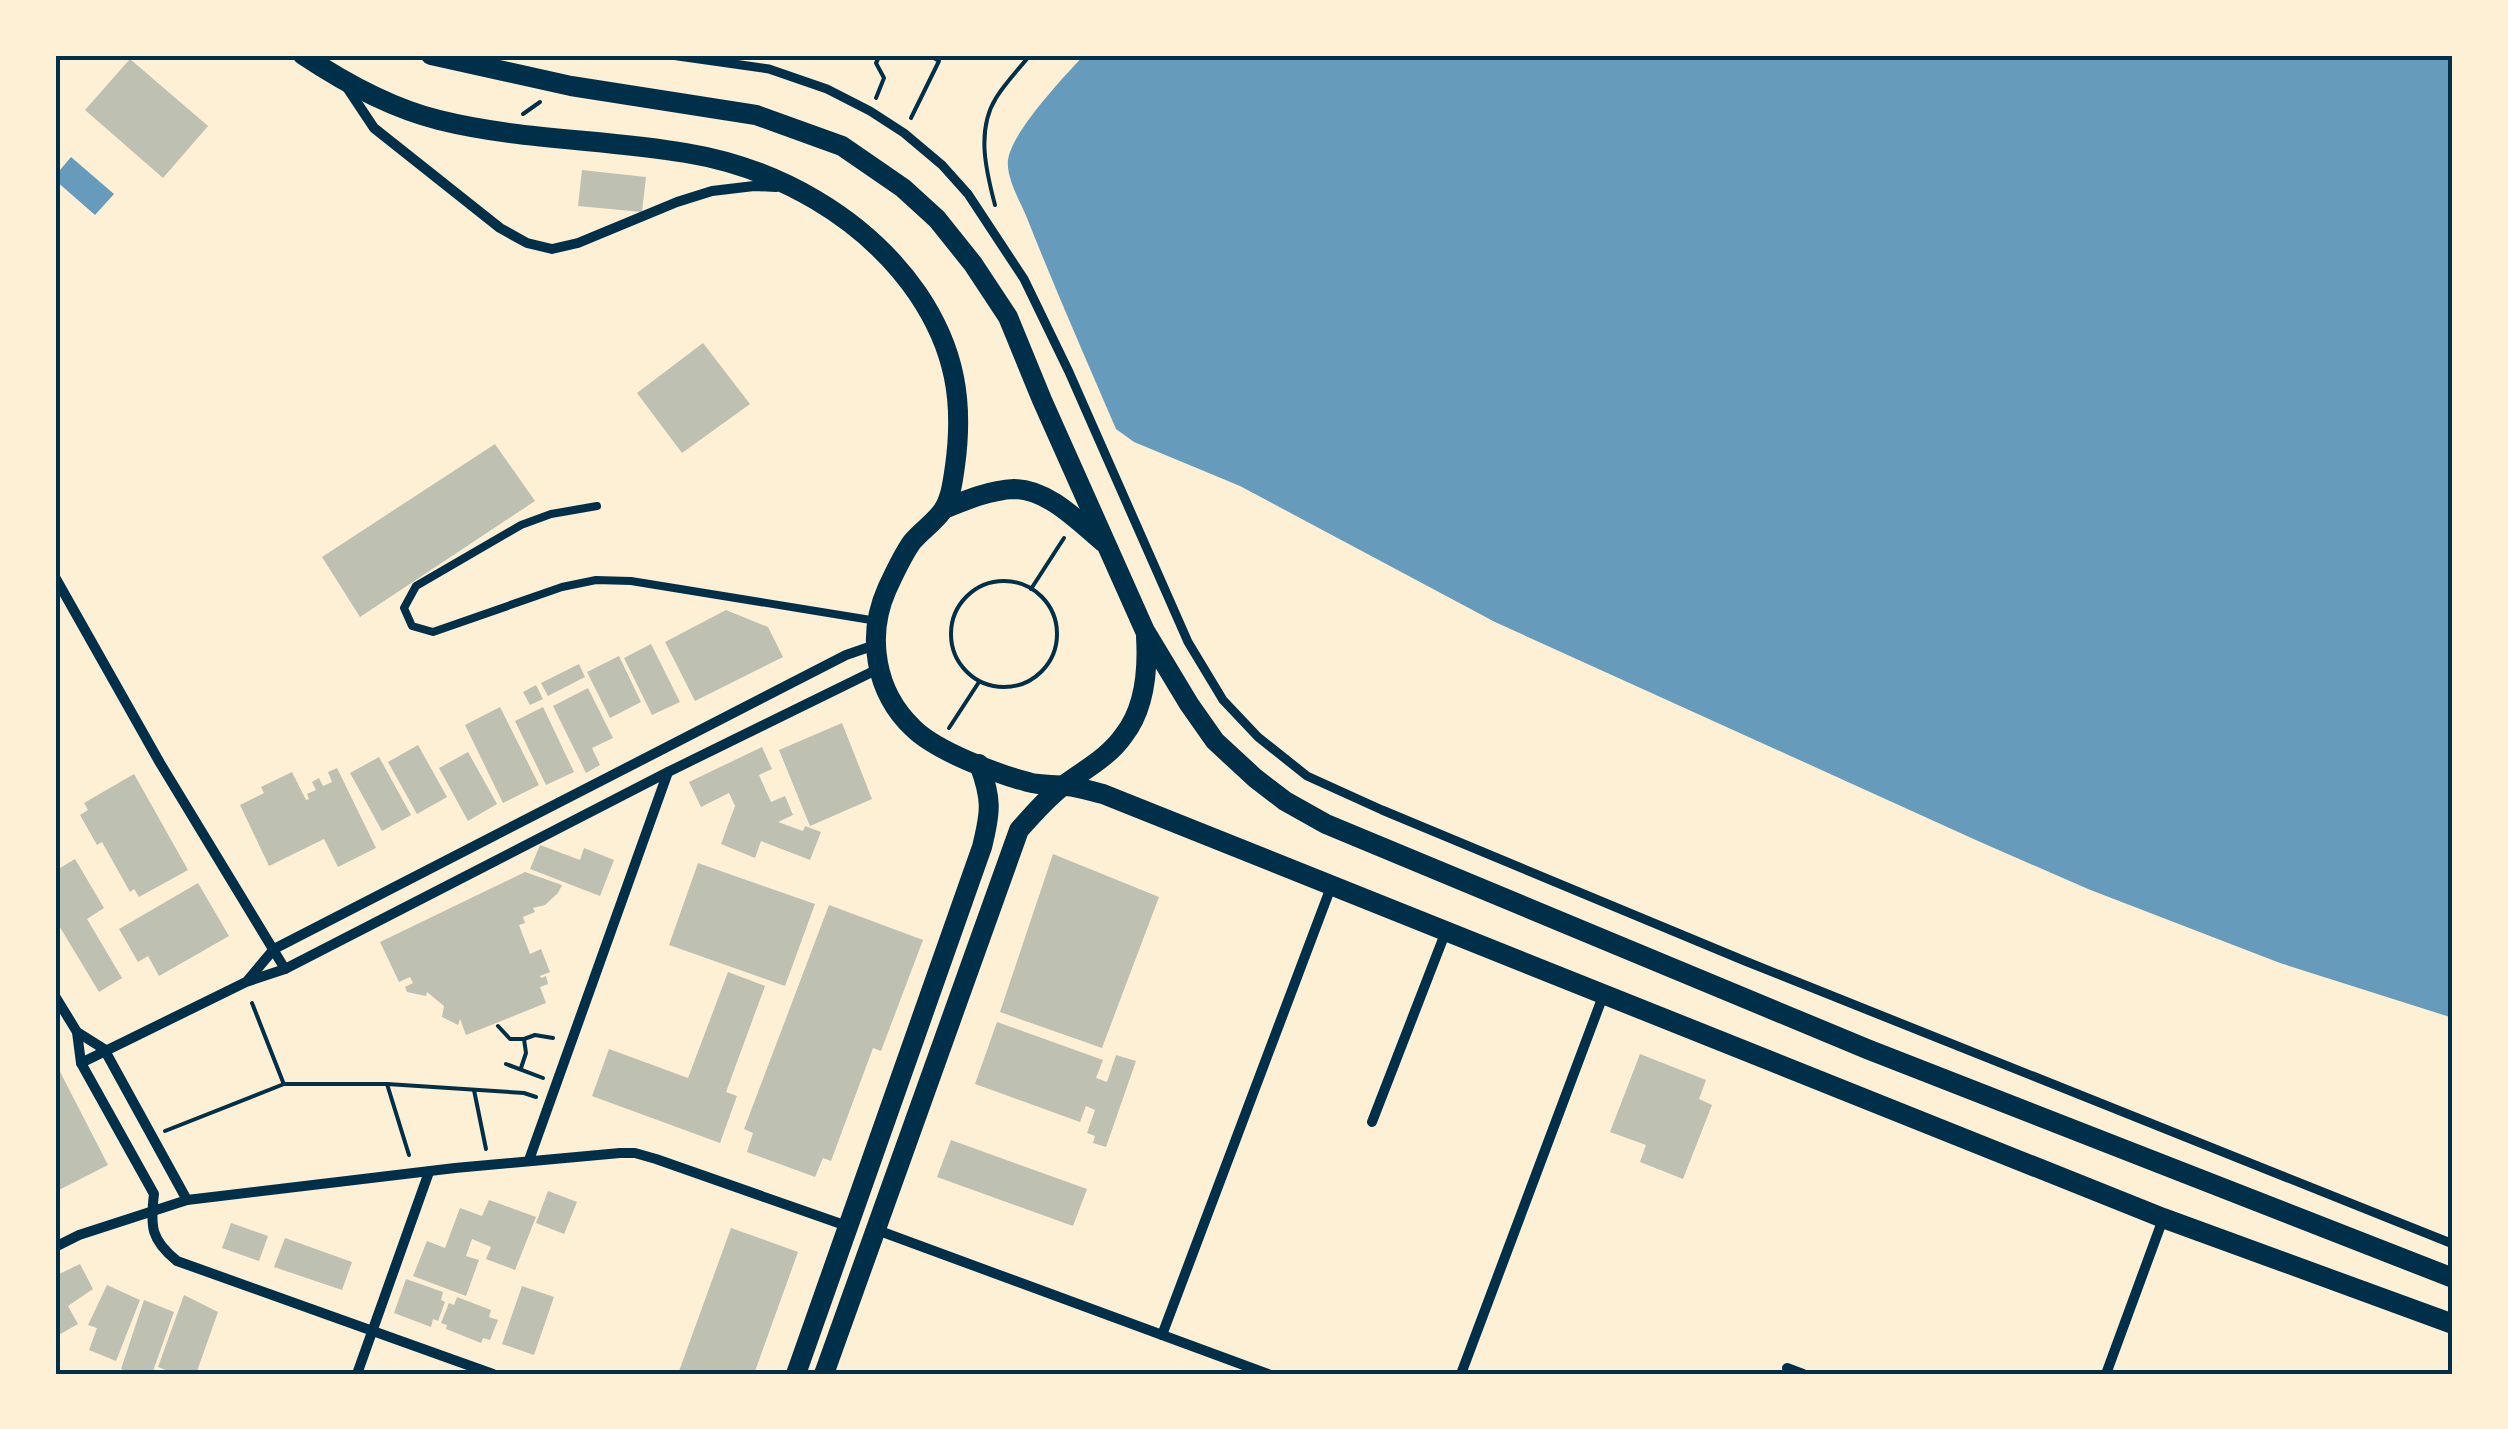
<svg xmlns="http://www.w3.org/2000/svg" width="2508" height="1429" font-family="Overpass,sans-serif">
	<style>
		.water { fill: #669bbc }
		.building { fill: #bec0b2 }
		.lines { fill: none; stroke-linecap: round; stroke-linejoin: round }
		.path { stroke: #003049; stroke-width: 4 }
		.service { stroke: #003049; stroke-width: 8 }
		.pedestrian { stroke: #003049; stroke-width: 9 }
		.minor { stroke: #003049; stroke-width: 10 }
		.secondary { stroke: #003049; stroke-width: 20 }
		.neatline { fill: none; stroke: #003049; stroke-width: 4 }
	</style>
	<rect width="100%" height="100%" fill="#fdf0d5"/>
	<g class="water">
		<path d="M 1084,55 L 2453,55 L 2453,1018 L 2280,963 L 2088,889 L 1978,841 L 1495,622 L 1240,486 L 1134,442 L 1116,429 C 1086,359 1055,289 1027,218 C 1020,201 1006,178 1008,160 C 1012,131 1064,77 1084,55 Z"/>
		<path d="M 71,157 L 114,194 L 95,215 L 55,180 L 55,176 Z"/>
	</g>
	<g class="building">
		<path d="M 130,59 L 208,126 L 163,178 L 85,110 Z"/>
		<path d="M 582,170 L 646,177 L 642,212 L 578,206 Z"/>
		<path d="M 703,343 L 750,404 L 682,453 L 637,393 Z"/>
		<path d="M 495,444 L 535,501 L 360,617 L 322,557 Z"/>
		<path d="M 726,610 L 768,627 L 783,657 L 695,701 L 665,642 Z"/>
		<path d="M 651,644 L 680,702 L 652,715 L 624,658 Z"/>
		<path d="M 619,656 L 641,702 L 610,718 L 587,672 Z"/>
		<path d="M 579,664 L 585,677 L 548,696 L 541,683 Z"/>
		<path d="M 536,685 L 543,699 L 530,705 L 523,692 Z"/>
		<path d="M 588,688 L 613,738 L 592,748 L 600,765 L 586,773 L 553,706 Z"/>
		<path d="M 500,707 L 539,785 L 503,803 L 465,725 Z"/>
		<path d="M 543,707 L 574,772 L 546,785 L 515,721 Z"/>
		<path d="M 842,723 L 872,799 L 810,826 L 779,750 Z"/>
		<path d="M 418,745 L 447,797 L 417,814 L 388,762 Z"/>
		<path d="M 762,747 L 772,769 L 759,775 L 771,802 L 785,796 L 793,815 L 778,822 L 803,831 L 805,826 L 821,832 L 810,860 L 761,841 L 755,858 L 721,844 L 735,806 L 729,793 L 701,807 L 689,782 Z"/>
		<path d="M 468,752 L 497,804 L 468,821 L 439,768 Z"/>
		<path d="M 379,757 L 411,815 L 382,831 L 350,773 Z"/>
		<path d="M 337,768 L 376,848 L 338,867 L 324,839 L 269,866 L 240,805 L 264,793 L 261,787 L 292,772 L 306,800 L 309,799 L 307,794 L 316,790 L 312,782 L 319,778 L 323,786 L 332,782 L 328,772 Z"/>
		<path d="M 134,774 L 188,870 L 139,897 L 134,889 L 130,892 L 102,842 L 97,845 L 80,815 L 88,810 L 84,803 Z"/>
		<path d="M 540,845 L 580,860 L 584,848 L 614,860 L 600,896 L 530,869 Z"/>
		<path d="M 1053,854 L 1159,897 L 1102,1048 L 1000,1012 Z"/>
		<path d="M 75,859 L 104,908 L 87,919 L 122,978 L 99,992 L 55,919 L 55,871 Z"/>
		<path d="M 698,863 L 815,904 L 785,986 L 669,945 Z"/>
		<path d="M 525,872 L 562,885 L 558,893 L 545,905 L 533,908 L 535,912 L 523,917 L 525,923 L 519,925 L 530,954 L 541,949 L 550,972 L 540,976 L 541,978 L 546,976 L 548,984 L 540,987 L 546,1003 L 466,1035 L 460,1019 L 458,1025 L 442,1017 L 444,1006 L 427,992 L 426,996 L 407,992 L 405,987 L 413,983 L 410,977 L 399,982 L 380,942 Z"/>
		<path d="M 198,883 L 229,936 L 159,976 L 148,956 L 138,962 L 119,929 Z"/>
		<path d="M 829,905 L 923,940 L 881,1051 L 873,1048 L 831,1161 L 823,1158 L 815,1177 L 747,1152 L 753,1133 L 744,1129 Z"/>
		<path d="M 728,972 L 765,986 L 726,1092 L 737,1096 L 720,1143 L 592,1096 L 609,1049 L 688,1078 Z"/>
		<path d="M 997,1022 L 1103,1060 L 1096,1078 L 1107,1082 L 1116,1055 L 1136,1061 L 1106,1147 L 1093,1143 L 1095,1136 L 1087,1133 L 1095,1110 L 1086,1106 L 1080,1122 L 975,1084 Z"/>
		<path d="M 1640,1054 L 1706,1080 L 1699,1099 L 1712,1105 L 1683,1179 L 1640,1162 L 1646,1145 L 1610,1132 Z"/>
		<path d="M 55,1062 L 108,1165 L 55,1192 Z"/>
		<path d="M 951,1140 L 1087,1189 L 1073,1226 L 937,1177 Z"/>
		<path d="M 548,1191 L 577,1202 L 564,1234 L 536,1223 Z"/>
		<path d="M 489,1200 L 536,1217 L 515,1270 L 486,1259 L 491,1247 L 472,1239 L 466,1256 L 479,1260 L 466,1296 L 413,1276 L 427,1241 L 445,1248 L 460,1208 L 482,1216 Z"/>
		<path d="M 231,1223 L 268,1236 L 259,1261 L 222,1248 Z"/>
		<path d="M 731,1228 L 798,1252 L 754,1374 L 678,1374 Z"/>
		<path d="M 285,1238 L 352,1262 L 342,1290 L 274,1267 Z"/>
		<path d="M 80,1264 L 93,1289 L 68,1306 L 78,1324 L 55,1337 L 55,1276 Z"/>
		<path d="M 406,1279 L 443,1292 L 441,1300 L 445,1302 L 438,1321 L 433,1319 L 431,1327 L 394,1313 Z"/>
		<path d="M 107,1285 L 140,1300 L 116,1361 L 89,1350 L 97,1328 L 88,1325 Z"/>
		<path d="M 522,1286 L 554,1297 L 534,1355 L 502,1344 Z"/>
		<path d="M 184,1295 L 218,1312 L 196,1374 L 176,1374 L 158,1367 Z"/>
		<path d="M 457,1297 L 491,1310 L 489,1317 L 498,1320 L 490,1340 L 483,1338 L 481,1343 L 446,1329 L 447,1325 L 441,1323 L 449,1303 L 454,1305 Z"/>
		<path d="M 144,1300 L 174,1312 L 152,1374 L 133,1374 L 121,1369 Z"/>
	</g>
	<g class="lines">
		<g class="path">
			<path d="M 876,98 L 884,78 L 876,63 L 880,55"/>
			<path d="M 523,114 L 540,102"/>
			<path d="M 911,118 L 939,61 L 929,55"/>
			<path d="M 995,205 C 986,171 976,130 996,98 C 1005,83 1019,69 1030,55"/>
			<circle cx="1004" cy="634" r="53"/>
			<path d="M 1031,589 L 1064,538"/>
			<path d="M 949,728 L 979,682"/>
			<path d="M 252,1003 L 283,1082"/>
			<path d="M 498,1026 L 510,1039 L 524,1039 L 535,1035 L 553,1038"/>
			<path d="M 506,1064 L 543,1078"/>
			<path d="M 521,1068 L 526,1053 L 524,1039"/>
			<path d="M 387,1084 L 409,1155"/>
			<path d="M 474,1090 L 486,1149"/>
			<path d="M 165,1131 L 284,1084 L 387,1084 L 524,1093 L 536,1097"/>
		</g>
		<path class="service" d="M 597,506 L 551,514 L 521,525 L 416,586 L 404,608 L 412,626 L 433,632 L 562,587 L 596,580 L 631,581 L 877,621"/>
		<path class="pedestrian" d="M 671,55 L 769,69 L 827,89 L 870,111 L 904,133 L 942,165 L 968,194 L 1024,279 L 1069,372 L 1188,642 L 1223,700 L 1258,737 L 1307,776 L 1382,810 L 1745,961 L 2453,1244"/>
		<g class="minor">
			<path d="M 346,86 L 374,128 L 500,228 L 527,243 L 552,249 L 578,243 L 677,202 L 712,191 L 754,186 L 776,187"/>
			<path d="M 55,577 L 160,763 L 285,969"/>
			<path d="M 248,980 L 274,949 L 846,655 L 875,645"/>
			<path d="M 55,996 L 77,1032 L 104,1049 L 187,1200"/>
			<path d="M 77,1032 L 81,1063 L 154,1194 C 150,1227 151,1240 177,1261 L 493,1374"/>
			<path d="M 81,1063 L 246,982 L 285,969 L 668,772 L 878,669"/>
			<path d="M 1372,1122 L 1446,931"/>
			<path d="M 529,1160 L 668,772"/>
			<path d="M 877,1230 L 1268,1374"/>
			<path d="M 55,1247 L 79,1235 L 187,1200 L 455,1168 L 620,1153 L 635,1153 L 656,1159 L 847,1226"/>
			<path d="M 1162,1335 L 1331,887"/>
			<path d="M 1787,1368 L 1803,1374"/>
			<path d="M 357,1374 L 429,1172"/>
			<path d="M 1461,1374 L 1603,996"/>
			<path d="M 2106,1374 L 2163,1219"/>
		</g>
		<g class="secondary">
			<path d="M 303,55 C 345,83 390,108 439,120 C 519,140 604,139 686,153 C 777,168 865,217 918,294 C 955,349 964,401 955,466 C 953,480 951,498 943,510 C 935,522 921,531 912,542 C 902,556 894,574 887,589 C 866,636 875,692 913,728 C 936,751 997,774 1028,782 C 1041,786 1054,784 1066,786 C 1078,787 1091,791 1103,794 L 2163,1218 L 2453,1324"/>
			<path d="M 431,55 L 571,86 L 756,115 L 842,146 L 903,188 L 937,219 L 973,264 L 1008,317 L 1042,400 L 1145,631 L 1189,704 L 1215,741 L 1255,778 L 1285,801 L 1326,824 L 1867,1049 L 2453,1278"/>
			<path d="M 944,509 C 966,500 990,490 1014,489 C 1048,489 1079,522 1103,542"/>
			<path d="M 796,1374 L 982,847 C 991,811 992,799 979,764"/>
			<path d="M 824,1374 L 1019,830 C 1033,814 1047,798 1064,785 C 1084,770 1109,757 1124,735 C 1145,708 1148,670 1146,637"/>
		</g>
	</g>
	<rect width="2508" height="1429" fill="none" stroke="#fdf0d5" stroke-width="115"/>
	<rect x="58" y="58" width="2392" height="1314" class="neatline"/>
</svg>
